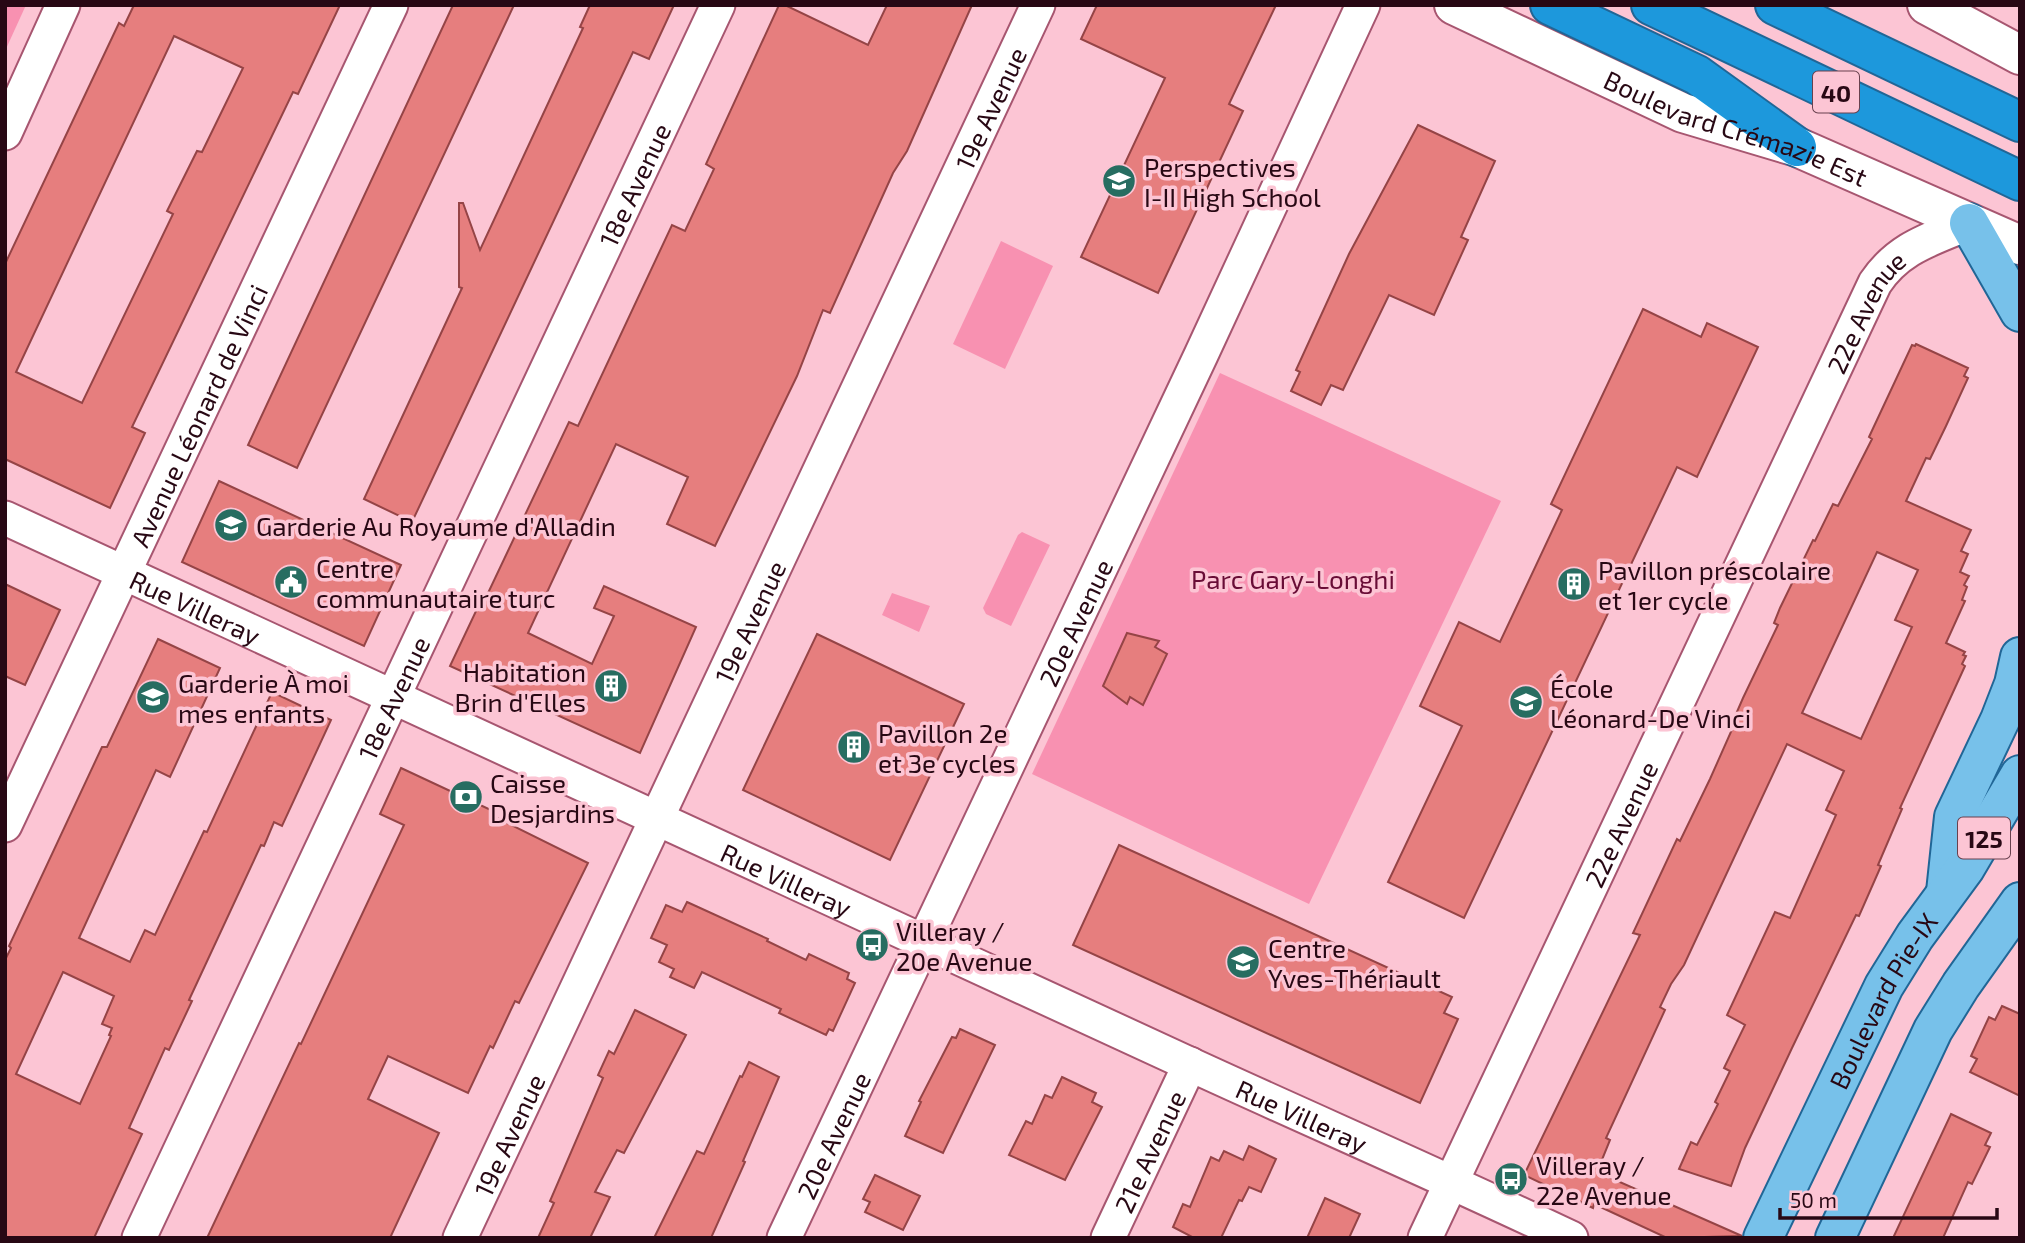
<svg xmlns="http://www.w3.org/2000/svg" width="2025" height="1243" font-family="'Exo 2',sans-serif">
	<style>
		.green { fill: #f891b1 }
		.building { fill: #e67e7e; stroke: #954446; stroke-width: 2; fill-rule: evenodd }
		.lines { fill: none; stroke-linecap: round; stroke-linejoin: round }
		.street-casing { stroke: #a75670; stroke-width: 37 }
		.secondary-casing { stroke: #a75670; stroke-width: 42 }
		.primary-casing { stroke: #216696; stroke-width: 42 }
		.highway-casing { stroke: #216696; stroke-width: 42 }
		.street { stroke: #fff; stroke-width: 33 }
		.secondary { stroke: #fff; stroke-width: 38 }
		.primary { stroke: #77c1ea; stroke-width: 38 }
		.highway { stroke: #1d98dc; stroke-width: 38 }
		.labels { text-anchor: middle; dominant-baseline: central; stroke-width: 7; stroke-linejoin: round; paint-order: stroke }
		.shield { fill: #fcc5d4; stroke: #68414e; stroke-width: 2 }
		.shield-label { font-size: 24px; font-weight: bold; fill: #280814 }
		.street-label { font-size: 26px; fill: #280814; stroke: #fcc5d4 }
		.poi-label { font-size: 26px; fill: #280814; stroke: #fcc5d4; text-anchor: start }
		.park-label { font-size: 26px; fill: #690c36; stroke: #fcc5d4 }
	</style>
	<rect width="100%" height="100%" fill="#fcc5d4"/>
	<g class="green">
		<path d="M 5,5 L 26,5 L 5,51 Z"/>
		<path d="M 1001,241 L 1053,266 L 1005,369 L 953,344 Z"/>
		<path d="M 1220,373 L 1501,501 L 1309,904 L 1032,774 Z"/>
		<path d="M 1022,532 L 1050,545 L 1011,626 L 986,614 L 983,608 L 1018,535 Z"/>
		<path d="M 892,593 L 930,606 L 919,632 L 882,615 Z"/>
	</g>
	<g class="building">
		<path d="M 134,5 L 340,5 L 298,94 L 293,92 L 132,427 L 145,433 L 110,508 L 5,459 L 5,264 L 119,23 L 124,26 ZM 174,36 L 243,68 L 202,152 L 197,151 L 167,211 L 173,214 L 82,403 L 16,372 Z"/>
		<path d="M 453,5 L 514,5 L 297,468 L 248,445 Z"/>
		<path d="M 590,5 L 674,5 L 649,59 L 633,52 L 412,522 L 364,499 L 462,288 L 459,287 L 459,203 L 463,203 L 480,250 L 583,28 L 580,27 Z"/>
		<path d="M 779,5 L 785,5 L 868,45 L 887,5 L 972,5 L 907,151 L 893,173 L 830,313 L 823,310 L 797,376 L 715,546 L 667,524 L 688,477 L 616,444 L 528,633 L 592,664 L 614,616 L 594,608 L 604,586 L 696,627 L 640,753 L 450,666 L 477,609 L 480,610 L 569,422 L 578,426 L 672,225 L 685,231 L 714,169 L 706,164 Z"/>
		<path d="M 1097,5 L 1276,5 L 1229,104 L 1243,111 L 1158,293 L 1081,257 L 1165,78 L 1081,39 Z"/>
		<path d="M 1418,125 L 1495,161 L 1461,237 L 1468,240 L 1434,315 L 1389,295 L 1343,390 L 1331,385 L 1321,405 L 1291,391 L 1300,372 L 1296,370 L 1349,254 Z"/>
		<path d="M 1643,309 L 1701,337 L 1707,323 L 1758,347 L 1697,477 L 1677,467 L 1464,918 L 1388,882 L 1462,726 L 1420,706 L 1459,622 L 1500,642 L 1562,510 L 1551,504 Z"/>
		<path d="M 1916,344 L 1968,368 L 1964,376 L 1968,378 L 1946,426 L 1930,459 L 1926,458 L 1906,501 L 1971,530 L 1961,551 L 1968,554 L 1960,572 L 1969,576 L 1964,585 L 1967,587 L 1962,600 L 1965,601 L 1946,643 L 1965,652 L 1963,655 L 1966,656 L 1962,664 L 1965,666 L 1900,808 L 1902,809 L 1878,865 L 1881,866 L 1859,916 L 1856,915 L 1792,1048 L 1745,1148 L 1731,1186 L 1679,1169 L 1691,1142 L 1697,1145 L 1718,1104 L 1715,1102 L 1730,1071 L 1724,1068 L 1745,1025 L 1727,1015 L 1775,912 L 1790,918 L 1836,815 L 1826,810 L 1844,771 L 1787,744 L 1684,965 L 1671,984 L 1660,1007 L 1665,1010 L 1606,1138 L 1610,1140 L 1597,1172 L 1742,1236 L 1667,1238 L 1594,1204 L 1593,1208 L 1524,1175 L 1640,935 L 1633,933 L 1677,839 L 1680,841 L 1710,779 L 1738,716 L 1736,714 L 1743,698 L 1778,625 L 1774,623 L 1780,608 L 1813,540 L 1815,541 L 1833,504 L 1838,506 L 1872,439 L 1869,437 L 1912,345 L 1915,346 ZM 1877,552 L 1918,570 L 1895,620 L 1912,627 L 1861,739 L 1802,713 Z"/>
		<path d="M 219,481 L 401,565 L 364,646 L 182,562 Z"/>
		<path d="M 5,584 L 60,610 L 25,685 L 5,676 Z"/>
		<path d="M 1127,633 L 1159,641 L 1155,647 L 1167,654 L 1143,705 L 1130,697 L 1127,704 L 1103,686 Z"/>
		<path d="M 817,634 L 964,704 L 890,860 L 743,790 Z"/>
		<path d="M 158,639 L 220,668 L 170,777 L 156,770 L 79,938 L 130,962 L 145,930 L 155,935 L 204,831 L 207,832 L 272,692 L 331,720 L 282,826 L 274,822 L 264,846 L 261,845 L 189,1000 L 192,1001 L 169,1050 L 165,1048 L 129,1128 L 142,1134 L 94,1238 L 5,1238 L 5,960 L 11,948 L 9,946 L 102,747 L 107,747 ZM 63,972 L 114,996 L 102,1024 L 112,1028 L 109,1035 L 111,1036 L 80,1104 L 16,1074 Z"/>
		<path d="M 401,768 L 493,811 L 491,815 L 588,863 L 519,1003 L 515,1001 L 493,1048 L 490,1046 L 468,1093 L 388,1056 L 368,1099 L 439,1133 L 390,1238 L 207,1238 L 299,1043 L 301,1044 L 404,825 L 380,814 Z"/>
		<path d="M 1119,845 L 1452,997 L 1444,1013 L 1458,1019 L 1420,1103 L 1073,945 Z"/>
		<path d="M 687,902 L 768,939 L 767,941 L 806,960 L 809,954 L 849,973 L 847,979 L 855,983 L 833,1031 L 829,1029 L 826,1035 L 779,1013 L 781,1009 L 702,972 L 694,988 L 670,977 L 674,969 L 659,962 L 667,945 L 651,938 L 666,905 L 682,912 Z"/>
		<path d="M 2002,1006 L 2020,1014 L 2020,1096 L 1970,1072 L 1977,1059 L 1971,1056 L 1989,1017 L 1995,1020 Z"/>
		<path d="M 635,1010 L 686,1035 L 624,1153 L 617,1150 L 595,1192 L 610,1197 L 590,1238 L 538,1238 L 554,1203 L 550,1201 L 603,1078 L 598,1075 L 609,1051 L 614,1054 Z"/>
		<path d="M 960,1029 L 995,1045 L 943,1153 L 905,1136 L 921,1102 L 919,1101 L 952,1037 L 956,1038 Z"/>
		<path d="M 749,1062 L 779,1077 L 743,1161 L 745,1162 L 711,1238 L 654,1238 L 697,1151 L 704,1154 L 740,1076 L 742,1077 Z"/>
		<path d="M 1062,1077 L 1096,1093 L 1092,1102 L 1102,1107 L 1065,1180 L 1009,1155 L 1026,1121 L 1032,1124 L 1045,1095 L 1052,1098 Z"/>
		<path d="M 1951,1114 L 1991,1133 L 1985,1145 L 1990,1147 L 1972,1184 L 1968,1182 L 1943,1238 L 1893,1238 Z"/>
		<path d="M 1249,1146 L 1276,1159 L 1261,1192 L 1249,1187 L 1242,1201 L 1239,1200 L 1221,1238 L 1194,1238 L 1173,1227 L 1183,1204 L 1190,1207 L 1211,1157 L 1219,1161 L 1224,1151 L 1243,1160 Z"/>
		<path d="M 875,1175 L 920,1196 L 903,1230 L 865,1212 L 870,1202 L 863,1199 Z"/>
		<path d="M 1325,1198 L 1360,1214 L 1349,1238 L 1307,1238 Z"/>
	</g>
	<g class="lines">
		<g class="street-casing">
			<g id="street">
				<path d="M 5,133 L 63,5"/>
				<path id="s1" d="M 5,518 C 397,701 791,881 1185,1062 C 1313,1121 1443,1177 1571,1238"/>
				<path id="s2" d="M 5,825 L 391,5"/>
				<path id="s3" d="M 139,1238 L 718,5"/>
				<path id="s4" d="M 460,1238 L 1038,5"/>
				<path id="s5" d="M 784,1238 L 1201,355 L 1363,5"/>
				<path id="s6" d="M 1108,1238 L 1190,1064"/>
				<path id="s7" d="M 1425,1238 L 1875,283 C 1899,247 1932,239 1969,223"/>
			</g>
		</g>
		<g class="secondary-casing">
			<g id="secondary">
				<path id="s8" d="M 1454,5 L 1683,113 L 1797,147 L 2020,245"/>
				<path d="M 1927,5 L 2020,55"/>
			</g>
		</g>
		<g class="primary-casing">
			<g id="primary">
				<path d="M 1969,223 L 2020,312"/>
				<path d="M 1946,892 L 1954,817 L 2000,720 L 2014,684 L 2020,657"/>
				<path id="s9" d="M 1763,1238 L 1884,986 L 1915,936 L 1965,868 L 2020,775"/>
				<path d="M 1835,1238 L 1933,1030 L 1961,985 L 2020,902"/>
			</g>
		</g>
		<g class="highway-casing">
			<g id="highway">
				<path d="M 1550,5 L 1697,75 L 1797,147"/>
				<path d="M 1651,5 L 2020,181"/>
				<path d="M 1775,5 L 2020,122"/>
			</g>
		</g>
		<use href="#street" class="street"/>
		<use href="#secondary" class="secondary"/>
		<use href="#primary" class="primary"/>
		<use href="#highway" class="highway"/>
	</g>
	<defs>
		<g id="school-disc" transform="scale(1.75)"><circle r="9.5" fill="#276d61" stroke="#fcc5d4"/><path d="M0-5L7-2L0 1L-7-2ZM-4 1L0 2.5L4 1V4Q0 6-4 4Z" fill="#fff"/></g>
		<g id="civic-disc" transform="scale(1.75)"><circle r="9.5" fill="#276d61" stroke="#fcc5d4"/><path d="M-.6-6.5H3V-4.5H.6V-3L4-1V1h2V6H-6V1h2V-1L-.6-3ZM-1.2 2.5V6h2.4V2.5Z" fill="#fff"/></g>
		<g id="building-disc" transform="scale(1.75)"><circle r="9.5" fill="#276d61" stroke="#fcc5d4"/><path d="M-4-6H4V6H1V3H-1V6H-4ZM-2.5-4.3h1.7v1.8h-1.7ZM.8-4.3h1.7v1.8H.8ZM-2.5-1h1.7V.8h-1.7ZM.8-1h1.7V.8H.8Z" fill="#fff"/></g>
		<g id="bank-disc" transform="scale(1.75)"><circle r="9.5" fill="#276d61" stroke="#fcc5d4"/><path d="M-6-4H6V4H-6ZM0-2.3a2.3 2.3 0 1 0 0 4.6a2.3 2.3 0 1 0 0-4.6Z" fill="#fff"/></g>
		<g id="bus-disc" transform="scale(1.75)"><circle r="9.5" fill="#276d61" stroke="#fcc5d4"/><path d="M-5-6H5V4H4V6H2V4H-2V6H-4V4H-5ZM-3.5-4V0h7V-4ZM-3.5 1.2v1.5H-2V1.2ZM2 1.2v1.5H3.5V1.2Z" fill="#fff"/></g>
		<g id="university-disc" transform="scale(1.75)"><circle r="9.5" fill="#276d61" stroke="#fcc5d4"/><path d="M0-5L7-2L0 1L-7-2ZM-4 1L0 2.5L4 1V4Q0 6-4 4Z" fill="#fff"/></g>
	</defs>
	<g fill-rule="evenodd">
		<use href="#school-disc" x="1119" y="181"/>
		<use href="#school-disc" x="231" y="525"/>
		<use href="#civic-disc" x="291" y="582"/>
		<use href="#building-disc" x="1574" y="584"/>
		<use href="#building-disc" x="611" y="686"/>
		<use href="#school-disc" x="153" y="697"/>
		<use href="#school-disc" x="1526" y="702"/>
		<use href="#building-disc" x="854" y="747"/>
		<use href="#bank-disc" x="466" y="797"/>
		<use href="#bus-disc" x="872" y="945"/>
		<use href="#university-disc" x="1243" y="962"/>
		<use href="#bus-disc" x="1511" y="1179"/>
	</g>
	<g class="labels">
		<g class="shield">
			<rect x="1813" y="71.5" width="46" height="41" rx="5"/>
			<rect x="1958" y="817.5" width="52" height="41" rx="5"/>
		</g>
		<g class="shield-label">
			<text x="1836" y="92">40</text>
			<text x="1984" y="838">125</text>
		</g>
		<g class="street-label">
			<text stroke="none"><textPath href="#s4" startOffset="1248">19e Avenue</textPath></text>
			<text stroke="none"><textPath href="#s8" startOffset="308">Boulevard Crémazie Est</textPath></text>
			<text stroke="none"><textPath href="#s3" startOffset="1164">18e Avenue</textPath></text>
			<text stroke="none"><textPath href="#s7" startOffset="1026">22e Avenue</textPath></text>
			<text stroke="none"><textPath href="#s2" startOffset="453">Avenue Léonard de Vinci</textPath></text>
			<text stroke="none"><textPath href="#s1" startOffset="210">Rue Villeray</textPath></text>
			<text stroke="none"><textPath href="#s4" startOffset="681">19e Avenue</textPath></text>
			<text stroke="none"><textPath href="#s5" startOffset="681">20e Avenue</textPath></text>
			<text stroke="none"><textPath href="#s3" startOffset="597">18e Avenue</textPath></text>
			<text stroke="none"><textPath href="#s7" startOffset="458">22e Avenue</textPath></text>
			<text stroke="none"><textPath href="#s1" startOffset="861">Rue Villeray</textPath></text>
			<text stroke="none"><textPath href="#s9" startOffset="266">Boulevard Pie-IX</textPath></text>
			<text stroke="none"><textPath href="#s1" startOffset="1428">Rue Villeray</textPath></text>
			<text stroke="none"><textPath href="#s4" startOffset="114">19e Avenue</textPath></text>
			<text stroke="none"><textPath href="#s5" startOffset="114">20e Avenue</textPath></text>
			<text stroke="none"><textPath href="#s6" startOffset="96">21e Avenue</textPath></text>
		</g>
		<g class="poi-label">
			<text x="1144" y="166">Perspectives<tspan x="1144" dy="30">I-II High School</tspan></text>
			<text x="256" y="525">Garderie Au Royaume d'Alladin</text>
			<text x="316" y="567">Centre<tspan x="316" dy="30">communautaire turc</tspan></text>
			<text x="1598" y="569">Pavillon préscolaire<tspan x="1598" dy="30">et 1er cycle</tspan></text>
			<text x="586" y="671" text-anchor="end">Habitation<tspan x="586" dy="30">Brin d'Elles</tspan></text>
			<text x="178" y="682">Garderie À moi<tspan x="178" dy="30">mes enfants</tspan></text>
			<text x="1550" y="687">École<tspan x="1550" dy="30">Léonard-De Vinci</tspan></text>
			<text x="878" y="732">Pavillon 2e<tspan x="878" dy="30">et 3e cycles</tspan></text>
			<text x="490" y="782">Caisse<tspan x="490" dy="30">Desjardins</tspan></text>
			<text x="896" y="930">Villeray /<tspan x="896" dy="30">20e Avenue</tspan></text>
			<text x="1268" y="947">Centre<tspan x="1268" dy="30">Yves-Thériault</tspan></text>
			<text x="1536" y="1164">Villeray /<tspan x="1536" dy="30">22e Avenue</tspan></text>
		</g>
		<g class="park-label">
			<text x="1293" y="578">Parc Gary-Longhi</text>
		</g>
	</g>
	<rect width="2025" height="1243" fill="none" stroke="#280814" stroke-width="14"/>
	<path d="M1780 1208v10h217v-10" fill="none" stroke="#280814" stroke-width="3.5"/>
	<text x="1790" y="1208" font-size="21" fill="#280814" stroke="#fcc5d4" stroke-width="5" paint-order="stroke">50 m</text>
</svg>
